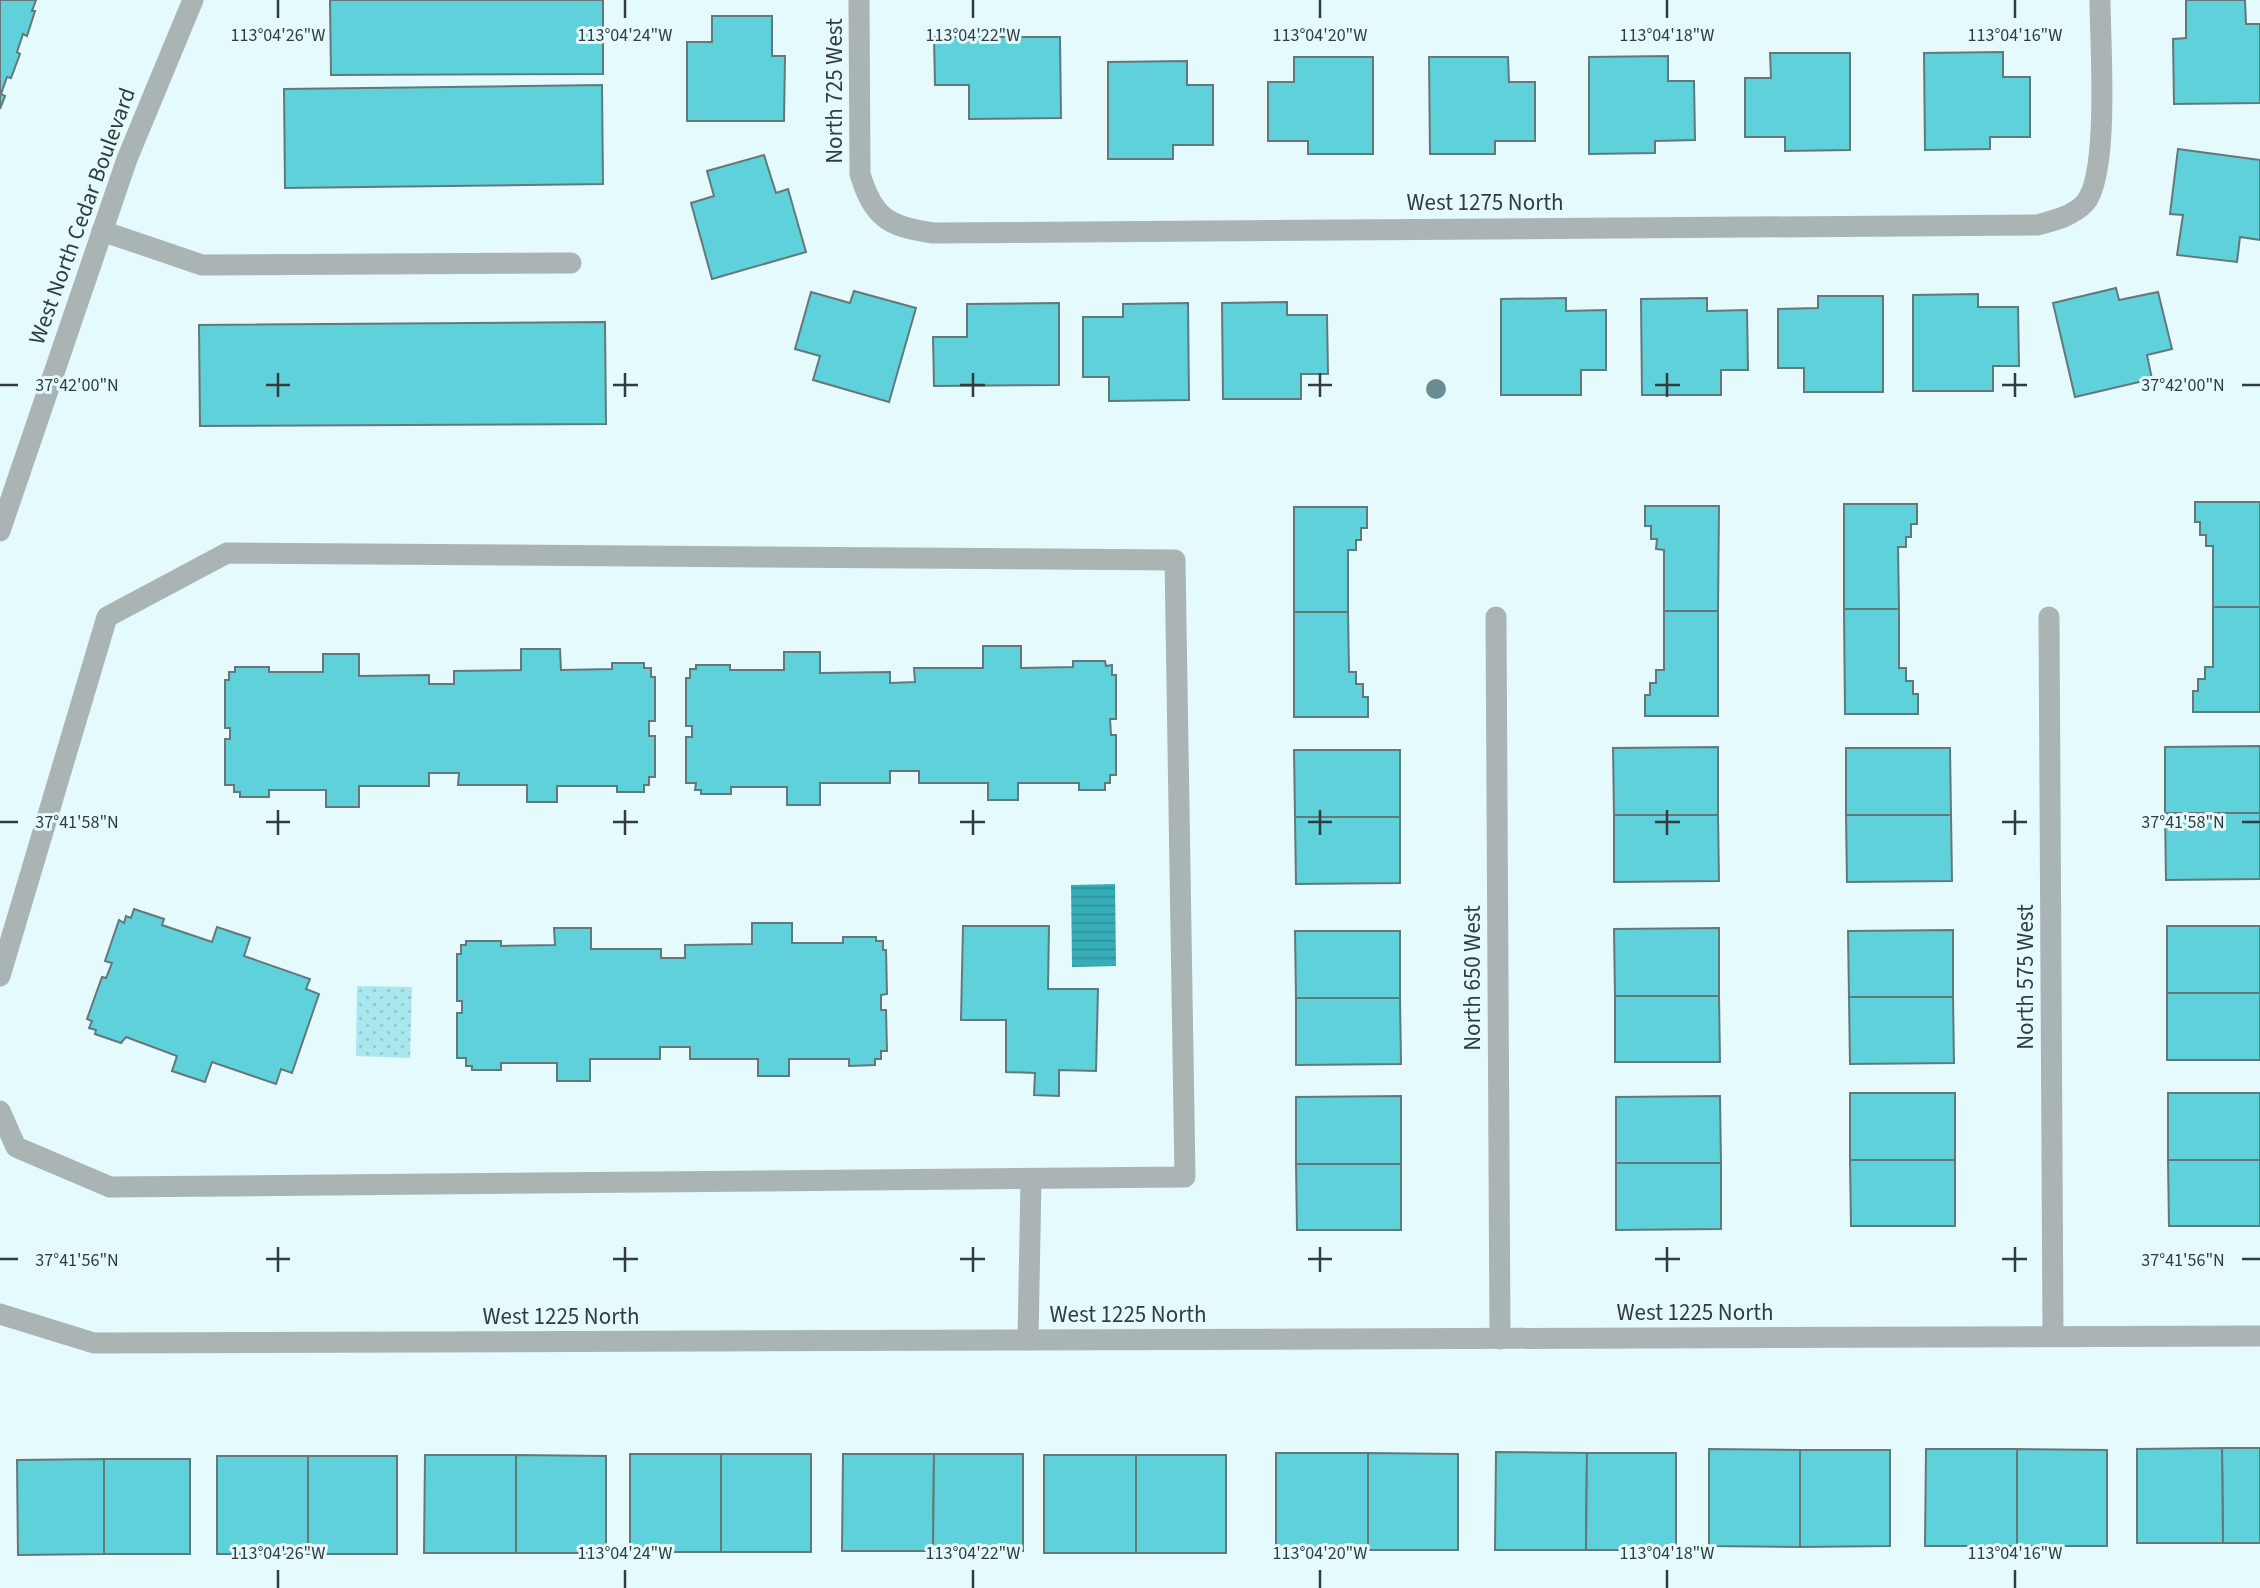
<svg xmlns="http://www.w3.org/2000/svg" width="2260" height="1588" font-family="'Source Sans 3',sans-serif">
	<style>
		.grass { fill: url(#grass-dots) }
		.water { fill: url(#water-rules) }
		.building { fill: #5fd1db; stroke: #647879; stroke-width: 2 }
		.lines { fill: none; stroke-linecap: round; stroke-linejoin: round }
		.minor { stroke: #abb4b5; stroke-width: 21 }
		.tree { fill: #678f93 }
		.ticks { fill: none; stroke: #333c3d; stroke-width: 2.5 }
		.labels { text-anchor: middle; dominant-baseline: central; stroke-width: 6; stroke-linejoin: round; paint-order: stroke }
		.street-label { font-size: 23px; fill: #333c3d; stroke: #e4fafc }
		.ticks-label { font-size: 18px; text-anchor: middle; fill: #333c3d; stroke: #e4fafc; stroke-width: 6; stroke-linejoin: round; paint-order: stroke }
	</style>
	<defs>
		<pattern id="grass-dots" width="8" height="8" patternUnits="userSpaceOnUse" patternTransform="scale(1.75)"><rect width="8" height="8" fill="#a8e7ed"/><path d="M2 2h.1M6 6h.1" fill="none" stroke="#91c7cc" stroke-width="1.8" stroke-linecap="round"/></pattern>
		<pattern id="water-rules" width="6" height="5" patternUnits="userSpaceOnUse" patternTransform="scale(1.75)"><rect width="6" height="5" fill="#36aeb8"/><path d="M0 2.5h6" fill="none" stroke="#2e8f97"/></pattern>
	</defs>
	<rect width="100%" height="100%" fill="#e4fafc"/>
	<path class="grass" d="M 357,986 L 412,987 L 410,1058 L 356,1056 Z"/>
	<path class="water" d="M 1115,884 L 1116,966 L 1072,967 L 1071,885 Z"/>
	<g class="building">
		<path d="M 0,0 L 36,0 L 32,11 L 35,11 L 27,36 L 23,34 L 17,52 L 20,54 L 11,78 L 7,77 L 1,94 L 5,96 L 0,109 Z"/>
		<path d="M 330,0 L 603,0 L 603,74 L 331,75 Z"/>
		<path d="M 2186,0 L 2245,0 L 2246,24 L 2260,24 L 2260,103 L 2174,104 L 2173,39 L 2186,38 Z"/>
		<path d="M 712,16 L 772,16 L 772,56 L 785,56 L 784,121 L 687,121 L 687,42 L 712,42 Z"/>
		<path d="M 934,37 L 1060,37 L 1061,118 L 969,119 L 969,85 L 935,85 Z"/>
		<path d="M 2003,52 L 2003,77 L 2030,77 L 2030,137 L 1990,137 L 1990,149 L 1925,150 L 1924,53 Z"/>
		<path d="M 1770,53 L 1850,53 L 1850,150 L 1785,151 L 1785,137 L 1745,137 L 1745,78 L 1771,78 Z"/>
		<path d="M 1668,56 L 1668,81 L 1694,81 L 1695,140 L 1655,141 L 1655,153 L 1589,154 L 1589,57 Z"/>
		<path d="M 1294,57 L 1373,57 L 1373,154 L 1308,154 L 1308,141 L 1268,141 L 1268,82 L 1294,82 Z"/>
		<path d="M 1429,57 L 1508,57 L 1509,82 L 1535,82 L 1535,141 L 1495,141 L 1495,154 L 1430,154 Z"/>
		<path d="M 1187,61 L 1187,85 L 1213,85 L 1213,145 L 1173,145 L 1173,159 L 1108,159 L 1108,62 Z"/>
		<path d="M 602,85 L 603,184 L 285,188 L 284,89 Z"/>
		<path d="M 2178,149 L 2260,160 L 2260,240 L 2240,237 L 2237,262 L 2177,255 L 2183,215 L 2170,214 Z"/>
		<path d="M 764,155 L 776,193 L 788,189 L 806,252 L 712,279 L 691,203 L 714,196 L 707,171 Z"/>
		<path d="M 2116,288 L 2119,300 L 2158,292 L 2172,349 L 2147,355 L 2152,379 L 2075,397 L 2053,303 Z"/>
		<path d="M 854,291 L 916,308 L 889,402 L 813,380 L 820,356 L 795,349 L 811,292 L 850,303 Z"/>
		<path d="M 1978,294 L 1978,307 L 2018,307 L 2019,366 L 1993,366 L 1993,391 L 1913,391 L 1913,295 Z"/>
		<path d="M 1818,296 L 1883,296 L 1883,392 L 1804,392 L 1804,368 L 1778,368 L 1778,309 L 1818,308 Z"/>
		<path d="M 1566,298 L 1566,311 L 1606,310 L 1606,370 L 1581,370 L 1581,395 L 1501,395 L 1501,299 Z"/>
		<path d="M 1707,298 L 1707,311 L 1747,310 L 1748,370 L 1721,370 L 1721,395 L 1642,395 L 1641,299 Z"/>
		<path d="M 1287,302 L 1287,315 L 1327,315 L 1328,374 L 1301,374 L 1301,399 L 1223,399 L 1222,303 Z"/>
		<path d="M 1059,303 L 1059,385 L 934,386 L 933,337 L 967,337 L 967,304 Z"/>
		<path d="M 1188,303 L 1189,400 L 1109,401 L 1109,377 L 1083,377 L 1083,317 L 1123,317 L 1123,304 Z"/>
		<path d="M 605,322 L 606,424 L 200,426 L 199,325 Z"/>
		<path d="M 2195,502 L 2260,502 L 2260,607 L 2213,607 L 2213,546 L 2206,546 L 2206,535 L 2200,535 L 2200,522 L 2195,522 Z"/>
		<path d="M 1844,504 L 1917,504 L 1917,524 L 1911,524 L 1911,537 L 1906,537 L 1906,547 L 1898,547 L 1899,609 L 1844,609 Z"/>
		<path d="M 1645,506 L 1719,506 L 1718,611 L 1664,611 L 1664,550 L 1656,549 L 1657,539 L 1651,539 L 1651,526 L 1645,526 Z"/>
		<path d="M 1294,507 L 1367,507 L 1367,528 L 1361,528 L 1361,540 L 1356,540 L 1356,550 L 1348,550 L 1348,612 L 1294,612 Z"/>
		<path d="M 2213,607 L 2260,607 L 2260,712 L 2193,712 L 2193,691 L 2198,691 L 2198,679 L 2205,679 L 2205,667 L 2213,667 Z"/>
		<path d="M 1844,609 L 1899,609 L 1899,668 L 1906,668 L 1906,681 L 1913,681 L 1913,694 L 1918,694 L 1918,714 L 1845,714 Z"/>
		<path d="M 1664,611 L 1718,611 L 1718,716 L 1645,716 L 1645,695 L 1650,695 L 1650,683 L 1656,683 L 1656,670 L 1664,670 Z"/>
		<path d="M 1294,612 L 1348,612 L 1349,672 L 1356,672 L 1356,684 L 1363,684 L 1363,697 L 1368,697 L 1368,717 L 1294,717 Z"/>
		<path d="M 983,646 L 1021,646 L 1021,668 L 1073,667 L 1073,661 L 1105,661 L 1106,666 L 1112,665 L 1112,675 L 1116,675 L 1116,719 L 1110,719 L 1111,735 L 1116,735 L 1116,775 L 1110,775 L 1110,783 L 1105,783 L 1105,790 L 1079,790 L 1079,783 L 1018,783 L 1018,800 L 988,800 L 988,783 L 919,783 L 919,771 L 890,771 L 890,783 L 820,783 L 820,805 L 787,805 L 787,787 L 731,787 L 731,794 L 701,794 L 701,790 L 695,790 L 696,783 L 686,783 L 686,737 L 692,737 L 692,726 L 686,726 L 686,678 L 690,678 L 690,669 L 696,669 L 696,665 L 730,665 L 730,670 L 784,670 L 784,652 L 820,652 L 820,673 L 890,672 L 890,683 L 915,682 L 914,668 L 983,668 Z"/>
		<path d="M 521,649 L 560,649 L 561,670 L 612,669 L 612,663 L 644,663 L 644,668 L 651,668 L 651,677 L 655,677 L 655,721 L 649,721 L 649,736 L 655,736 L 655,777 L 649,777 L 649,785 L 644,785 L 644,792 L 617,792 L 617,786 L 557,786 L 557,802 L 527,802 L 527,785 L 458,785 L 459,773 L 429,773 L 429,786 L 359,786 L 359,807 L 326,807 L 326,790 L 269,790 L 269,797 L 240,797 L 240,792 L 234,792 L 234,785 L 225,785 L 225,739 L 230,739 L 230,728 L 225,728 L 225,680 L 229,680 L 229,672 L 235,672 L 235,667 L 269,667 L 269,672 L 323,672 L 323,654 L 359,654 L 359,676 L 429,675 L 429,684 L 454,684 L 454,671 L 521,670 Z"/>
		<path d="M 2260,746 L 2260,813 L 2165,813 L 2165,747 Z"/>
		<path d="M 1718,747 L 1718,815 L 1614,815 L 1613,748 Z"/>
		<path d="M 1846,748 L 1950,748 L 1951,815 L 1846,815 Z"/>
		<path d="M 1294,750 L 1400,750 L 1400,817 L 1295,817 Z"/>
		<path d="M 2165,813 L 2260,813 L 2260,879 L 2166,880 Z"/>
		<path d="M 1614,815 L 1718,815 L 1719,881 L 1614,882 Z"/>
		<path d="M 1846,815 L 1951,815 L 1952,881 L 1847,882 Z"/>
		<path d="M 1295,817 L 1400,817 L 1400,883 L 1296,884 Z"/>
		<path d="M 134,909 L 164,919 L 162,925 L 212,942 L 217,927 L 250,938 L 244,956 L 310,979 L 306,989 L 319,994 L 292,1073 L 281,1069 L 276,1084 L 212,1062 L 205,1082 L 172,1071 L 177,1056 L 126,1037 L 121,1043 L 95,1034 L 96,1030 L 89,1028 L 92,1021 L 87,1019 L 102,977 L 106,978 L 112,963 L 105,961 L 119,920 L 124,923 L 126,916 L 131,918 Z"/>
		<path d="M 752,923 L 792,923 L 792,943 L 843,943 L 843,937 L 876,937 L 876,941 L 883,941 L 883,950 L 886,950 L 887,994 L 881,995 L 881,1010 L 886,1010 L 887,1051 L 881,1051 L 881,1059 L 875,1059 L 875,1065 L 849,1066 L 849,1059 L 789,1059 L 789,1076 L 758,1076 L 758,1059 L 690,1059 L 690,1047 L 660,1047 L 660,1059 L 590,1059 L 590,1081 L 557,1081 L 557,1063 L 501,1063 L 501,1070 L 472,1070 L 472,1066 L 466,1066 L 466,1058 L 457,1058 L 457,1013 L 462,1013 L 462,1001 L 457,1001 L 457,954 L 461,954 L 461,945 L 466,945 L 466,941 L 501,941 L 501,946 L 555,945 L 554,928 L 591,928 L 591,949 L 661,949 L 661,958 L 685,958 L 685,945 L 752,944 Z"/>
		<path d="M 963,926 L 1049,926 L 1048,989 L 1098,989 L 1096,1071 L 1059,1070 L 1059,1096 L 1034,1095 L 1035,1073 L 1006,1072 L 1006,1020 L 961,1020 Z"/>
		<rect x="2167" y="926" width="93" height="67"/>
		<path d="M 1719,928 L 1719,996 L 1615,996 L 1614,929 Z"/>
		<path d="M 1953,930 L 1953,997 L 1849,997 L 1848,931 Z"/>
		<path d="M 1295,931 L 1400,931 L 1400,998 L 1296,998 Z"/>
		<rect x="2167" y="993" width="93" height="67"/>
		<path d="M 1615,996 L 1719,996 L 1720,1062 L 1615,1062 Z"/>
		<path d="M 1849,997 L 1953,997 L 1954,1063 L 1850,1064 Z"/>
		<path d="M 1296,998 L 1400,998 L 1401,1064 L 1296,1065 Z"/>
		<rect x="1850" y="1093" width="105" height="67"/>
		<rect x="2168" y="1093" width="92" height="67"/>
		<path d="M 1401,1096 L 1401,1164 L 1296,1164 L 1296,1097 Z"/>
		<path d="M 1720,1096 L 1721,1163 L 1616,1163 L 1616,1097 Z"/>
		<path d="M 1850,1160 L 1955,1160 L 1955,1226 L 1851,1226 Z"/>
		<path d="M 2168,1160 L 2260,1160 L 2260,1226 L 2169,1226 Z"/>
		<path d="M 1616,1163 L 1721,1163 L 1721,1229 L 1616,1230 Z"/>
		<path d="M 1296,1164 L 1401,1164 L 1401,1230 L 1297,1230 Z"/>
		<path d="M 2222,1448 L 2260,1448 L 2260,1543 L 2223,1543 Z"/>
		<path d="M 2222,1448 L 2223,1543 L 2137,1543 L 2137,1449 Z"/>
		<path d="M 1709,1449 L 1800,1450 L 1800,1547 L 1709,1546 Z"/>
		<path d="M 1926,1449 L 2017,1449 L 2017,1546 L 1925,1546 Z"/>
		<path d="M 2017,1449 L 2107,1450 L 2107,1546 L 2017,1546 Z"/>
		<path d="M 1800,1450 L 1890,1450 L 1890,1546 L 1800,1547 Z"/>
		<path d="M 1496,1452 L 1587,1453 L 1586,1550 L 1495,1550 Z"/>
		<rect x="1276" y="1453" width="92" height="97"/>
		<path d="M 1368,1453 L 1458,1454 L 1458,1550 L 1368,1550 Z"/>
		<path d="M 1587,1453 L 1676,1453 L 1676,1550 L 1586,1550 Z"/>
		<rect x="630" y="1454" width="91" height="98"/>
		<rect x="721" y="1454" width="90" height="98"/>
		<path d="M 843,1454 L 934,1454 L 933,1551 L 842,1551 Z"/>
		<path d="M 934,1454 L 1023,1454 L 1023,1551 L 933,1551 Z"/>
		<path d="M 425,1455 L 516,1455 L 516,1553 L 424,1553 Z"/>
		<path d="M 516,1455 L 606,1456 L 606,1553 L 516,1553 Z"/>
		<rect x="1044" y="1455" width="92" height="98"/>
		<rect x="1136" y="1455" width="90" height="98"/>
		<rect x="217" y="1456" width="91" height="98"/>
		<rect x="308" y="1456" width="89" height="98"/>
		<rect x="104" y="1459" width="86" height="95"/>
		<path d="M 104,1459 L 104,1554 L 18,1555 L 17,1460 Z"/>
	</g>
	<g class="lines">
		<g class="minor">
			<path d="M 859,0 L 860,174 C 873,217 888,227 933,233 L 2037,225 C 2053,221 2073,216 2085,203 C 2110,174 2100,42 2100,0"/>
			<path d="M 102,231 L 202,265 L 571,263"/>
			<path d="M 0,531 L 127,159 L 193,0"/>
			<path d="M 1496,617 L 1500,1339"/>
			<path d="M 2049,617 L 2053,1336"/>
			<path d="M 0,976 L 107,617 L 227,553 L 1175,560 L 1185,1177 L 110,1187 L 16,1147 L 0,1111"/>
			<path d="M 0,1314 L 94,1343 L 2260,1336"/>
			<path d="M 1028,1340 L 1031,1180"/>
		</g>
	</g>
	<circle class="tree" cx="1436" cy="389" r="10"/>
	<path class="ticks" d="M 278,0 L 278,18M 625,0 L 625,18M 973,0 L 973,18M 1320,0 L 1320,18M 1667,0 L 1667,18M 2015,0 L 2015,18M 278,373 L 278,397M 625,373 L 625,397M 973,373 L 973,397M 1320,373 L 1320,397M 1667,373 L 1667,397M 2015,373 L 2015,397M 0,385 L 18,385M 266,385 L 290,385M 613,385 L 638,385M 960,385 L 985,385M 1308,385 L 1332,385M 1655,385 L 1680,385M 2002,385 L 2027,385M 2242,385 L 2260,385M 278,810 L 278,835M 625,810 L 625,835M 973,810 L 973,835M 1320,810 L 1320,835M 1667,810 L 1667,835M 2015,810 L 2015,835M 0,822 L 18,822M 266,822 L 290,822M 613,822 L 638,822M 960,822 L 985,822M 1308,822 L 1332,822M 1655,822 L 1680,822M 2002,822 L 2027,822M 2242,822 L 2260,822M 278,1247 L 278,1272M 625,1247 L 625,1272M 973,1247 L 973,1272M 1320,1247 L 1320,1272M 1667,1247 L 1667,1272M 2015,1247 L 2015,1272M 0,1259 L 18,1259M 266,1259 L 290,1259M 613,1259 L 638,1259M 960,1259 L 985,1259M 1308,1259 L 1332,1259M 1655,1259 L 1680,1259M 2002,1259 L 2027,1259M 2242,1259 L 2260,1259M 278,1570 L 278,1588M 625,1570 L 625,1588M 973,1570 L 973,1588M 1320,1570 L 1320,1588M 1667,1570 L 1667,1588M 2015,1570 L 2015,1588"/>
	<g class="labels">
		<g class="street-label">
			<text transform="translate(834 91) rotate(-90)">North 725 West</text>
			<text x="1485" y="202">West 1275 North</text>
			<text transform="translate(82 216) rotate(-70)">West North Cedar Boulevard</text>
			<text transform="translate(2025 977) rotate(-90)">North 575 West</text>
			<text transform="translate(1472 978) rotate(-90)">North 650 West</text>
			<text x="1695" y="1312">West 1225 North</text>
			<text x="1128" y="1314">West 1225 North</text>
			<text x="561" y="1316">West 1225 North</text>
		</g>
	</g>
	<g class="ticks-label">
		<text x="278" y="41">113°04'26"W</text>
		<text x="625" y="41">113°04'24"W</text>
		<text x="973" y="41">113°04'22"W</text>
		<text x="1320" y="41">113°04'20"W</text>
		<text x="1667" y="41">113°04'18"W</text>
		<text x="2015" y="41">113°04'16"W</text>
		<text x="77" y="391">37°42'00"N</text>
		<text x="2183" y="391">37°42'00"N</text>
		<text x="77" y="828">37°41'58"N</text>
		<text x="2183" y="828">37°41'58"N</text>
		<text x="77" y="1266">37°41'56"N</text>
		<text x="2183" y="1266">37°41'56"N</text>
		<text x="278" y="1559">113°04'26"W</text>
		<text x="625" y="1559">113°04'24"W</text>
		<text x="973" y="1559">113°04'22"W</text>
		<text x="1320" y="1559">113°04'20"W</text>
		<text x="1667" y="1559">113°04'18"W</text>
		<text x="2015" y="1559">113°04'16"W</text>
	</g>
</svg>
